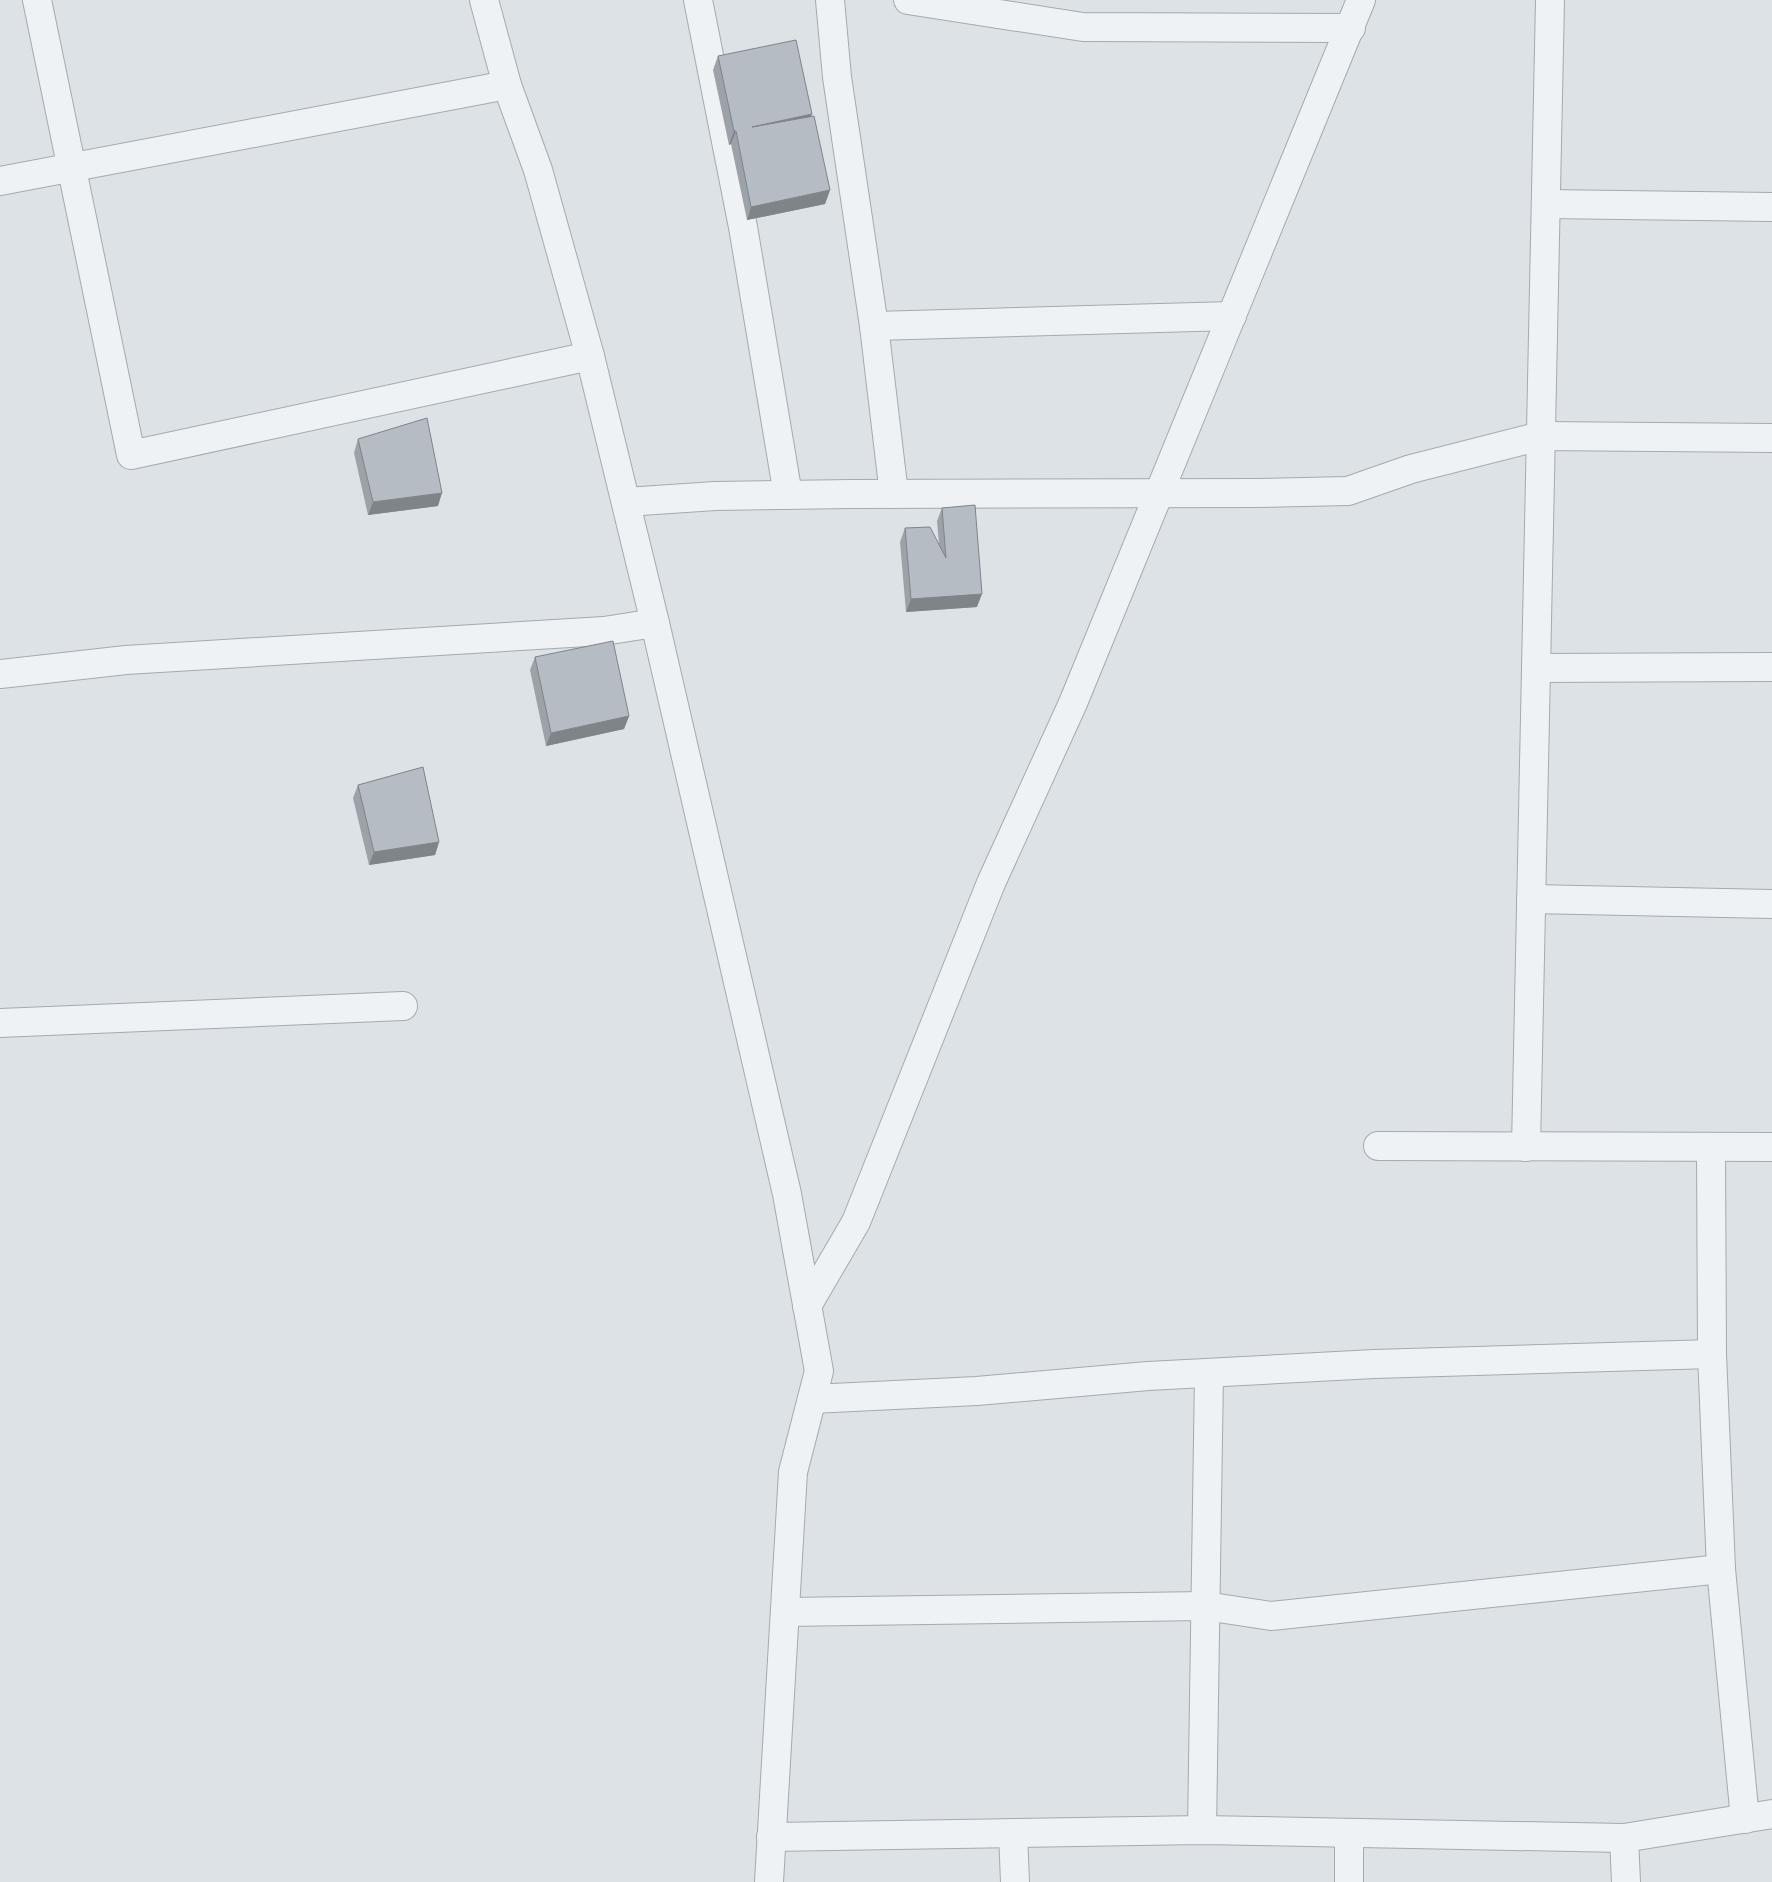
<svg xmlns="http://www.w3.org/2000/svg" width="1772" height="1882" font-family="Arial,sans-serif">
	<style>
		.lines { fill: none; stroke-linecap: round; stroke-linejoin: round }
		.minor-casing { stroke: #a3aab0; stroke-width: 30 }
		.minor { stroke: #eff2f5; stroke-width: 28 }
		.wall { fill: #9ca2a8 }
		.shaded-wall { fill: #7f8488 }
		.building { fill: #b5bcc3; stroke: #7f8488 }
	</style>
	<rect width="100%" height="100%" fill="#dde2e6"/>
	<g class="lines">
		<g class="minor-casing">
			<g id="minor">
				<path d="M 37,0 L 131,455 L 590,356"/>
				<path d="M 484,0 L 507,85 L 538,170 L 590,356 L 655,623 L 787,1194 L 819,1371 L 793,1472 L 769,1882"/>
				<path d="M 698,0 L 743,227 L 788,495"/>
				<path d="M 830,0 L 837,77 L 874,326 L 894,494"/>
				<path d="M 908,0 L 1083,27 L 1351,28"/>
				<path d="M 0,181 L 507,85"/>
				<path d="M 1546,204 L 1772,207"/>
				<path d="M 874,326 L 1232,316"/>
				<path d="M 626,502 L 715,496 L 852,494 L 1257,493 L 1348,491 L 1411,469 L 1541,436 L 1772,438"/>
				<path d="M 1536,668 L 1772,667"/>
				<path d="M 0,674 L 126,660 L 604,631 L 655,623"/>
				<path d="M 1531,899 L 1772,904"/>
				<path d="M 0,1023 L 403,1006"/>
				<path d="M 1378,1146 L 1772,1147"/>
				<path d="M 1526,1147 L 1550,0"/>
				<path d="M 1711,1147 L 1712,1354 L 1721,1569 L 1745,1819"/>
				<path d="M 807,1306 L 856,1222 L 991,883 L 1073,703 L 1361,0"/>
				<path d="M 812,1399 L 977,1391 L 1148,1376 L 1374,1364 L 1712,1354"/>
				<path d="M 785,1612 L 1205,1606 L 1271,1616 L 1721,1569"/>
				<path d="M 1202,1830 L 1209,1374"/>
				<path d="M 1013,1833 L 1015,1882"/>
				<path d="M 1349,1834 L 1349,1882"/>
				<path d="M 771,1837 L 1202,1830 L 1624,1838 L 1772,1814"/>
				<path d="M 1624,1838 L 1626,1882"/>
			</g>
		</g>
		<use href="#minor" class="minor"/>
	</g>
	<g class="wall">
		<path d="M 718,56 L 811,116 L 830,190 L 825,204 L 747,220 L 731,144 L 729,145 L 713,70 Z"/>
		<path d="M 358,439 L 438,506 L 368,515 L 354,453 Z"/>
		<path d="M 942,508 L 977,607 L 906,612 L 900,542 L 905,528 L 939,544 L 937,521 Z"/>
		<path d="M 535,657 L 629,716 L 624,729 L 546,746 L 530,670 Z"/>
		<path d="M 358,785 L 439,842 L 435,855 L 369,865 L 353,798 Z"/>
	</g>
	<g class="shaded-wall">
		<path d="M 812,114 L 807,128 L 752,127 Z"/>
		<path d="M 734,131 L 736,131 L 731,144 L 729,145 Z"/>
		<path d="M 830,190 L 825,204 L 747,220 L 751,207 Z"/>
		<path d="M 442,493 L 438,506 L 368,515 L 373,502 Z"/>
		<path d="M 982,594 L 977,607 L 906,612 L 911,599 Z"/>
		<path d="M 629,716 L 624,729 L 546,746 L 551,733 Z"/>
		<path d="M 439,842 L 435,855 L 369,865 L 374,852 Z"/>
	</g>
	<g class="building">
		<path d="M 796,40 L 812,114 L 752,127 L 814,116 L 830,190 L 751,207 L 736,131 L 734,131 L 718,56 Z"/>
		<path d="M 427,418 L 442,493 L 373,502 L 358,439 Z"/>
		<path d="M 975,505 L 982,594 L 911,599 L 905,528 L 930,527 L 946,558 L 942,508 Z"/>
		<path d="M 613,641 L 629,716 L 551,733 L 535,657 Z"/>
		<path d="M 423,767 L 439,842 L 374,852 L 358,785 Z"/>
	</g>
</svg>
